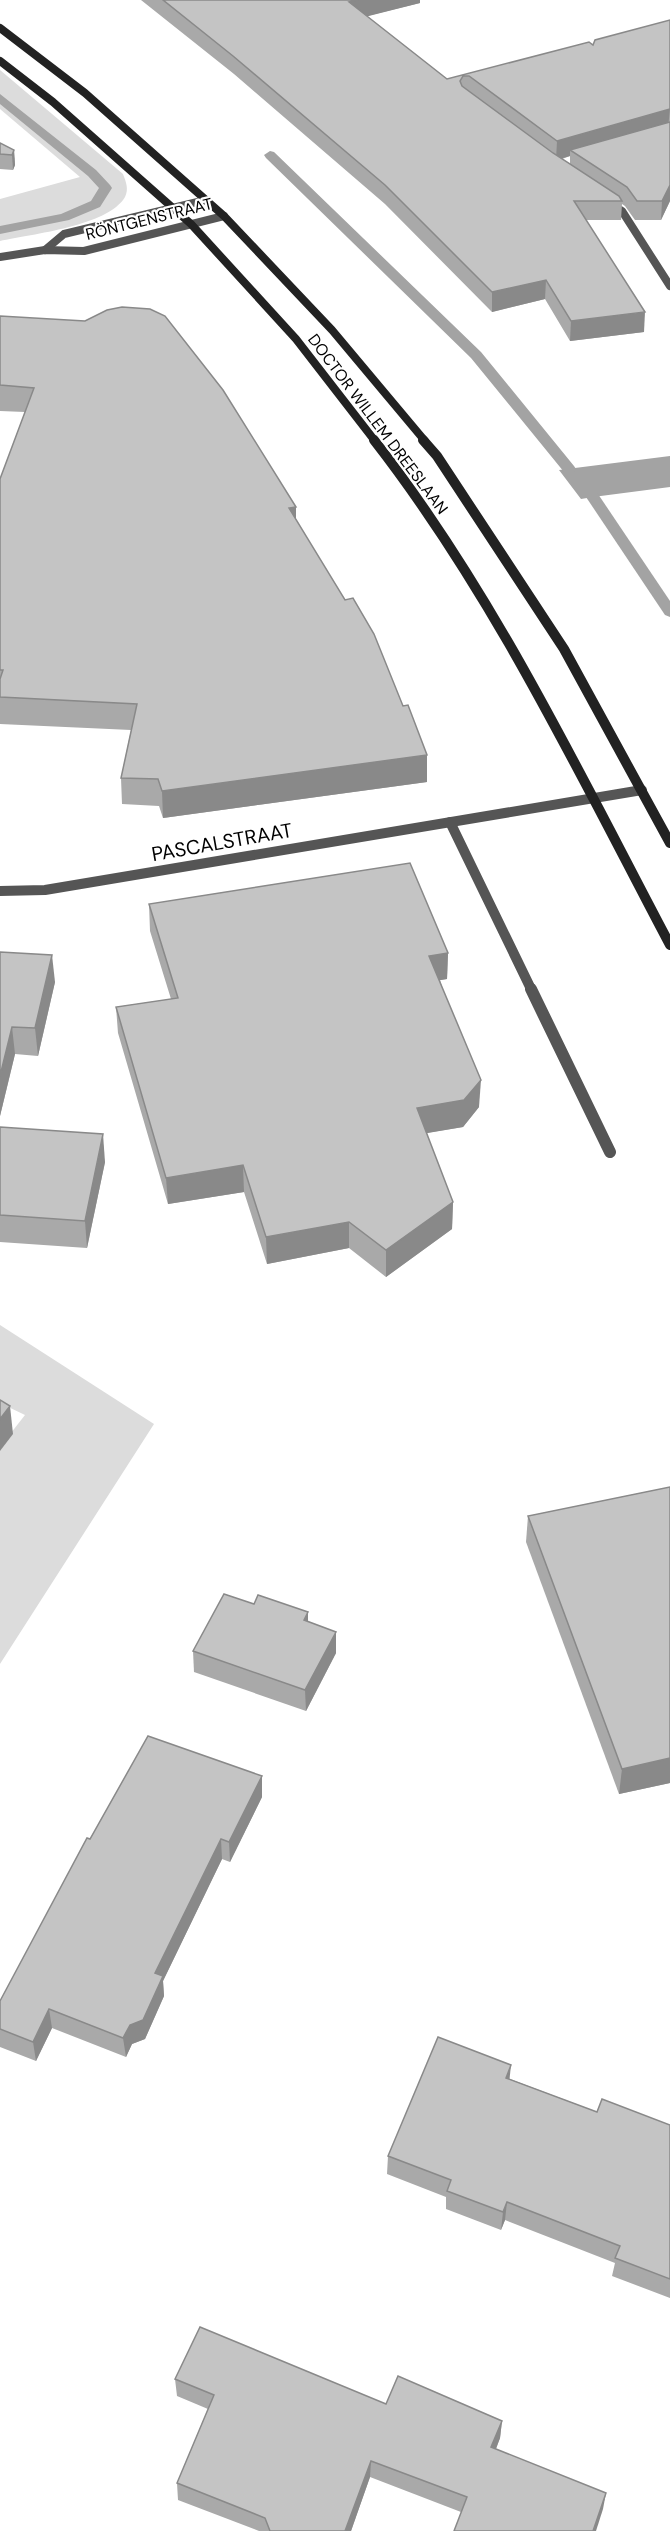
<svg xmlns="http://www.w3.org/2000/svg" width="670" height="2531" font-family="'DM Sans',sans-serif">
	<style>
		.green { fill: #dcdcdc }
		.water { fill: #a3a3a3 }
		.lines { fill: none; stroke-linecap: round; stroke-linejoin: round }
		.stream { fill: #a3a3a3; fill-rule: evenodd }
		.street-far2 { stroke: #555; stroke-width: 8 }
		.street-far1 { stroke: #555; stroke-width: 10 }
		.street { stroke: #555; stroke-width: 12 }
		.secondary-far1 { stroke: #222; stroke-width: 8 }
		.secondary { stroke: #222; stroke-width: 10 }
		.wall { fill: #a9a9a9; fill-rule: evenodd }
		.shaded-wall { fill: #898989 }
		.building { fill: #c4c4c4; stroke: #898989; stroke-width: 1.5 }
		.labels { text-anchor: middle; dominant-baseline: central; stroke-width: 4.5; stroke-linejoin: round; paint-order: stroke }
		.far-street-label { font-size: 16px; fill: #000; stroke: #fff }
		.street-label { font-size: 20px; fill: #000; stroke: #fff }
	</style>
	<rect width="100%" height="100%" fill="#fff"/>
	<g class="green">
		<path d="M 0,70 L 123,174 C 126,182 129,189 125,197 C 108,226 32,234 0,241 L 0,199 L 80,177 L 0,109 Z"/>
		<path d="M 0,1325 L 154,1424 L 0,1664 L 0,1447 L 25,1415 L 0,1403 Z"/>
	</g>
	<path class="water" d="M 670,456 L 670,487 L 593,497 L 581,499 L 559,470 Z"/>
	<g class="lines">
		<g class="stream">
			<path d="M 0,94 L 96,170 L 110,185 L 112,188 L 100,207 L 69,220 L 0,234 L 0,226 L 61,214 L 91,201 L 99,188 L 88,176 L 0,104 Z"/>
			<path d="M 270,151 L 274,152 L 481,352 L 574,466 L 576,469 L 574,472 L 564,472 L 471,358 L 266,158 L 264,155 Z"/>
			<path d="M 593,493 L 598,494 L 670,601 L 670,617 L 665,615 L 586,497 Z"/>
		</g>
		<g class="street-far2">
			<path d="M 610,203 L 622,211 L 670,286"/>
			<path d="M 45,250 L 64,234 L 206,200"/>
			<path d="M 0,257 L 45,250 L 84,251 L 224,216"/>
		</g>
		<g class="street-far1">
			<path d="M 450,822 L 532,991"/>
			<path d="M 0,891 L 45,890 L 642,790"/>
		</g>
		<path class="street" d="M 531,989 L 610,1152"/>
		<g class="secondary-far1">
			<path d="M 0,28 L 85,93 L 224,216 L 332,330 L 425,441"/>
			<path d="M 0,61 L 53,102 L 191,224 L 296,339 L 375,441"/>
		</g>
		<g class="secondary">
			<path d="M 374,440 C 494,594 579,773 670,945"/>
			<path d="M 423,440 L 437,456 L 564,649 L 670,843"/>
		</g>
	</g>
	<g class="wall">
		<path d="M 141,0 L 420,0 L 420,3 L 367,16 L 447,79 L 593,45 L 670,20 L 670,201 L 661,220 L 635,220 L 625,206 L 622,204 L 621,220 L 586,220 L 644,332 L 570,341 L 545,299 L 492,312 L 385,204 L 234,74 ZM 570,156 L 570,164 L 562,159 Z"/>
		<path d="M 0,143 L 14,150 L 15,165 L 13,170 L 0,169 Z"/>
		<path d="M 0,316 L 296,507 L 296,520 L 403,706 L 427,755 L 427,782 L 163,818 L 159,806 L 122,804 L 121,778 L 131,730 L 0,724 L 0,479 L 25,412 L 0,411 Z"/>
		<path d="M 149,904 L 448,953 L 447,979 L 440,980 L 479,1107 L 463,1127 L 426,1133 L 453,1202 L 452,1229 L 386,1277 L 349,1248 L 267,1264 L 244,1192 L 168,1204 L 118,1033 L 116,1007 L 171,999 L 150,931 Z"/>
		<path d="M 0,952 L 55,982 L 38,1056 L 15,1054 L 0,1116 Z"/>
		<path d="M 0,1127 L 105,1162 L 87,1248 L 0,1242 Z"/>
		<path d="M 670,1487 L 670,1783 L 619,1794 L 526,1542 L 528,1516 Z"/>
		<path d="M 254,1604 L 308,1622 L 336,1653 L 306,1711 L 194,1672 L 193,1651 Z"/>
		<path d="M 262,1776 L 262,1797 L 230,1862 L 222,1859 L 163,1981 L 164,1996 L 145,2039 L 132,2044 L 126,2057 L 52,2028 L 36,2061 L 0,2047 L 0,2001 L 90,1839 Z"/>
		<path d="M 510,2079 L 597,2112 L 670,2125 L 670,2298 L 612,2276 L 615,2263 L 505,2220 L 501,2230 L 446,2209 L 446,2197 L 387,2174 L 388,2156 Z"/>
		<path d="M 175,2379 L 386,2404 L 502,2421 L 500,2438 L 496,2449 L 603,2509 L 461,2512 L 370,2477 L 351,2531 L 259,2531 L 178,2500 L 177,2483 L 208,2409 L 177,2396 Z"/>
	</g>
	<g class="shaded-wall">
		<path d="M 358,0 L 420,0 L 420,3 L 349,21 L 349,2 Z"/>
		<path d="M 670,109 L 668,128 L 570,150 L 570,156 L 556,160 L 557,141 Z"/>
		<path d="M 14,150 L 15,165 L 13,170 L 12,155 Z"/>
		<path d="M 670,185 L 670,201 L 661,220 L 662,201 Z"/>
		<path d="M 546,280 L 545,299 L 492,312 L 492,292 Z"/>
		<path d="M 645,312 L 644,332 L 570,341 L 571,321 Z"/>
		<path d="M 296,507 L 296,533 L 289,508 Z"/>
		<path d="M 427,755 L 427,782 L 163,818 L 162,791 Z"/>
		<path d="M 448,953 L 447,979 L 429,982 L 429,956 Z"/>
		<path d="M 52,955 L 55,982 L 38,1056 L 35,1028 Z"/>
		<path d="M 12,1027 L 15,1054 L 0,1116 L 0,1076 Z"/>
		<path d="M 481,1080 L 479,1107 L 463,1127 L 416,1135 L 417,1108 Z"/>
		<path d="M 103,1134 L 105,1162 L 87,1248 L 85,1221 Z"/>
		<path d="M 243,1165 L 244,1192 L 168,1204 L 166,1178 Z"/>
		<path d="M 453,1202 L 452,1229 L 386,1277 L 386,1250 Z"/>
		<path d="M 349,1222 L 349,1248 L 267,1264 L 266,1237 Z"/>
		<path d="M 10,1406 L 13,1434 L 0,1451 L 0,1419 Z"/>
		<path d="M 308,1612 L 308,1633 L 304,1620 Z"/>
		<path d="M 336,1632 L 336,1653 L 306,1711 L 305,1690 Z"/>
		<path d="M 670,1758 L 670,1783 L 619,1794 L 622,1769 Z"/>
		<path d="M 262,1776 L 262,1797 L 230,1862 L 229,1842 Z"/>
		<path d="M 221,1839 L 222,1859 L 163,1981 L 164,1996 L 145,2039 L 132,2044 L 126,2057 L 123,2038 Z"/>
		<path d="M 49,2009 L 52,2028 L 36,2061 L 33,2042 Z"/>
		<path d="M 511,2065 L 509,2084 L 506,2078 Z"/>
		<path d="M 507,2202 L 505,2220 L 501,2230 L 503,2212 Z"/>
		<path d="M 502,2421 L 500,2438 L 490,2464 L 491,2447 Z"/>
		<path d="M 371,2461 L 370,2477 L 351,2531 L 345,2531 Z"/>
		<path d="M 606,2493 L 603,2509 L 596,2531 L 593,2531 Z"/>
	</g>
	<g class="building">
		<path d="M 163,0 L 358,0 L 349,2 L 447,79 L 589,42 L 593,45 L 595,40 L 670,20 L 670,109 L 557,141 L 469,76 L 463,76 L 460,81 L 462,86 L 553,153 L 619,196 L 622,201 L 574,201 L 645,312 L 571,321 L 546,280 L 492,292 L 385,185 L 233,56 Z"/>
		<path d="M 670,122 L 670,185 L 662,201 L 637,201 L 627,187 L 570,150 Z"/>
		<path d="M 0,143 L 14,150 L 12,155 L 0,154 Z"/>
		<path d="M 122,307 L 150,309 L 165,316 L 223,390 L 296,507 L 289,508 L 345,600 L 353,598 L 374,634 L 403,706 L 408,705 L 427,755 L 162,791 L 158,779 L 121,778 L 137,704 L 0,697 L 0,679 L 3,670 L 0,670 L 0,479 L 34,388 L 0,385 L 0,316 L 85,321 L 107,310 Z"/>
		<path d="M 410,863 L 448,953 L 429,956 L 481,1080 L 464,1100 L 417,1108 L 453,1202 L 386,1250 L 349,1222 L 266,1237 L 243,1165 L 166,1178 L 116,1007 L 178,998 L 149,904 Z"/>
		<path d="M 0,952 L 52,955 L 35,1028 L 12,1027 L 0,1076 Z"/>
		<path d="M 0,1127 L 103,1134 L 85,1221 L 0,1215 Z"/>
		<path d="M 0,1400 L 10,1406 L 0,1419 Z"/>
		<path d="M 670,1487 L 670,1758 L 622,1769 L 528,1516 Z"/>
		<path d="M 224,1594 L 254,1604 L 258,1595 L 308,1612 L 304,1620 L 336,1632 L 305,1690 L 193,1651 Z"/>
		<path d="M 148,1736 L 262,1776 L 229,1842 L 221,1839 L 155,1973 L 163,1976 L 143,2020 L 130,2025 L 123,2038 L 49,2009 L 33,2042 L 0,2029 L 0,2001 L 87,1838 L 90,1839 Z"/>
		<path d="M 438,2037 L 511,2065 L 506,2078 L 597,2112 L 602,2099 L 670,2125 L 670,2279 L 615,2258 L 620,2246 L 507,2202 L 503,2212 L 447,2191 L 451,2180 L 388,2156 Z"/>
		<path d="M 200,2327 L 386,2404 L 398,2376 L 502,2421 L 491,2447 L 606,2493 L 593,2531 L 454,2531 L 467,2497 L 371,2461 L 345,2531 L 270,2531 L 265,2518 L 177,2483 L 214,2395 L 175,2379 Z"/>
	</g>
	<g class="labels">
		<g class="far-street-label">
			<text transform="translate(149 219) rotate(-14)">RÖNTGENSTRAAT</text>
			<text transform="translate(378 424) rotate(53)">DOCTOR WILLEM DREESLAAN</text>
		</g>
		<g class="street-label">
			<text transform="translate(222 842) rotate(-10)">PASCALSTRAAT</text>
		</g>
	</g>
</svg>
